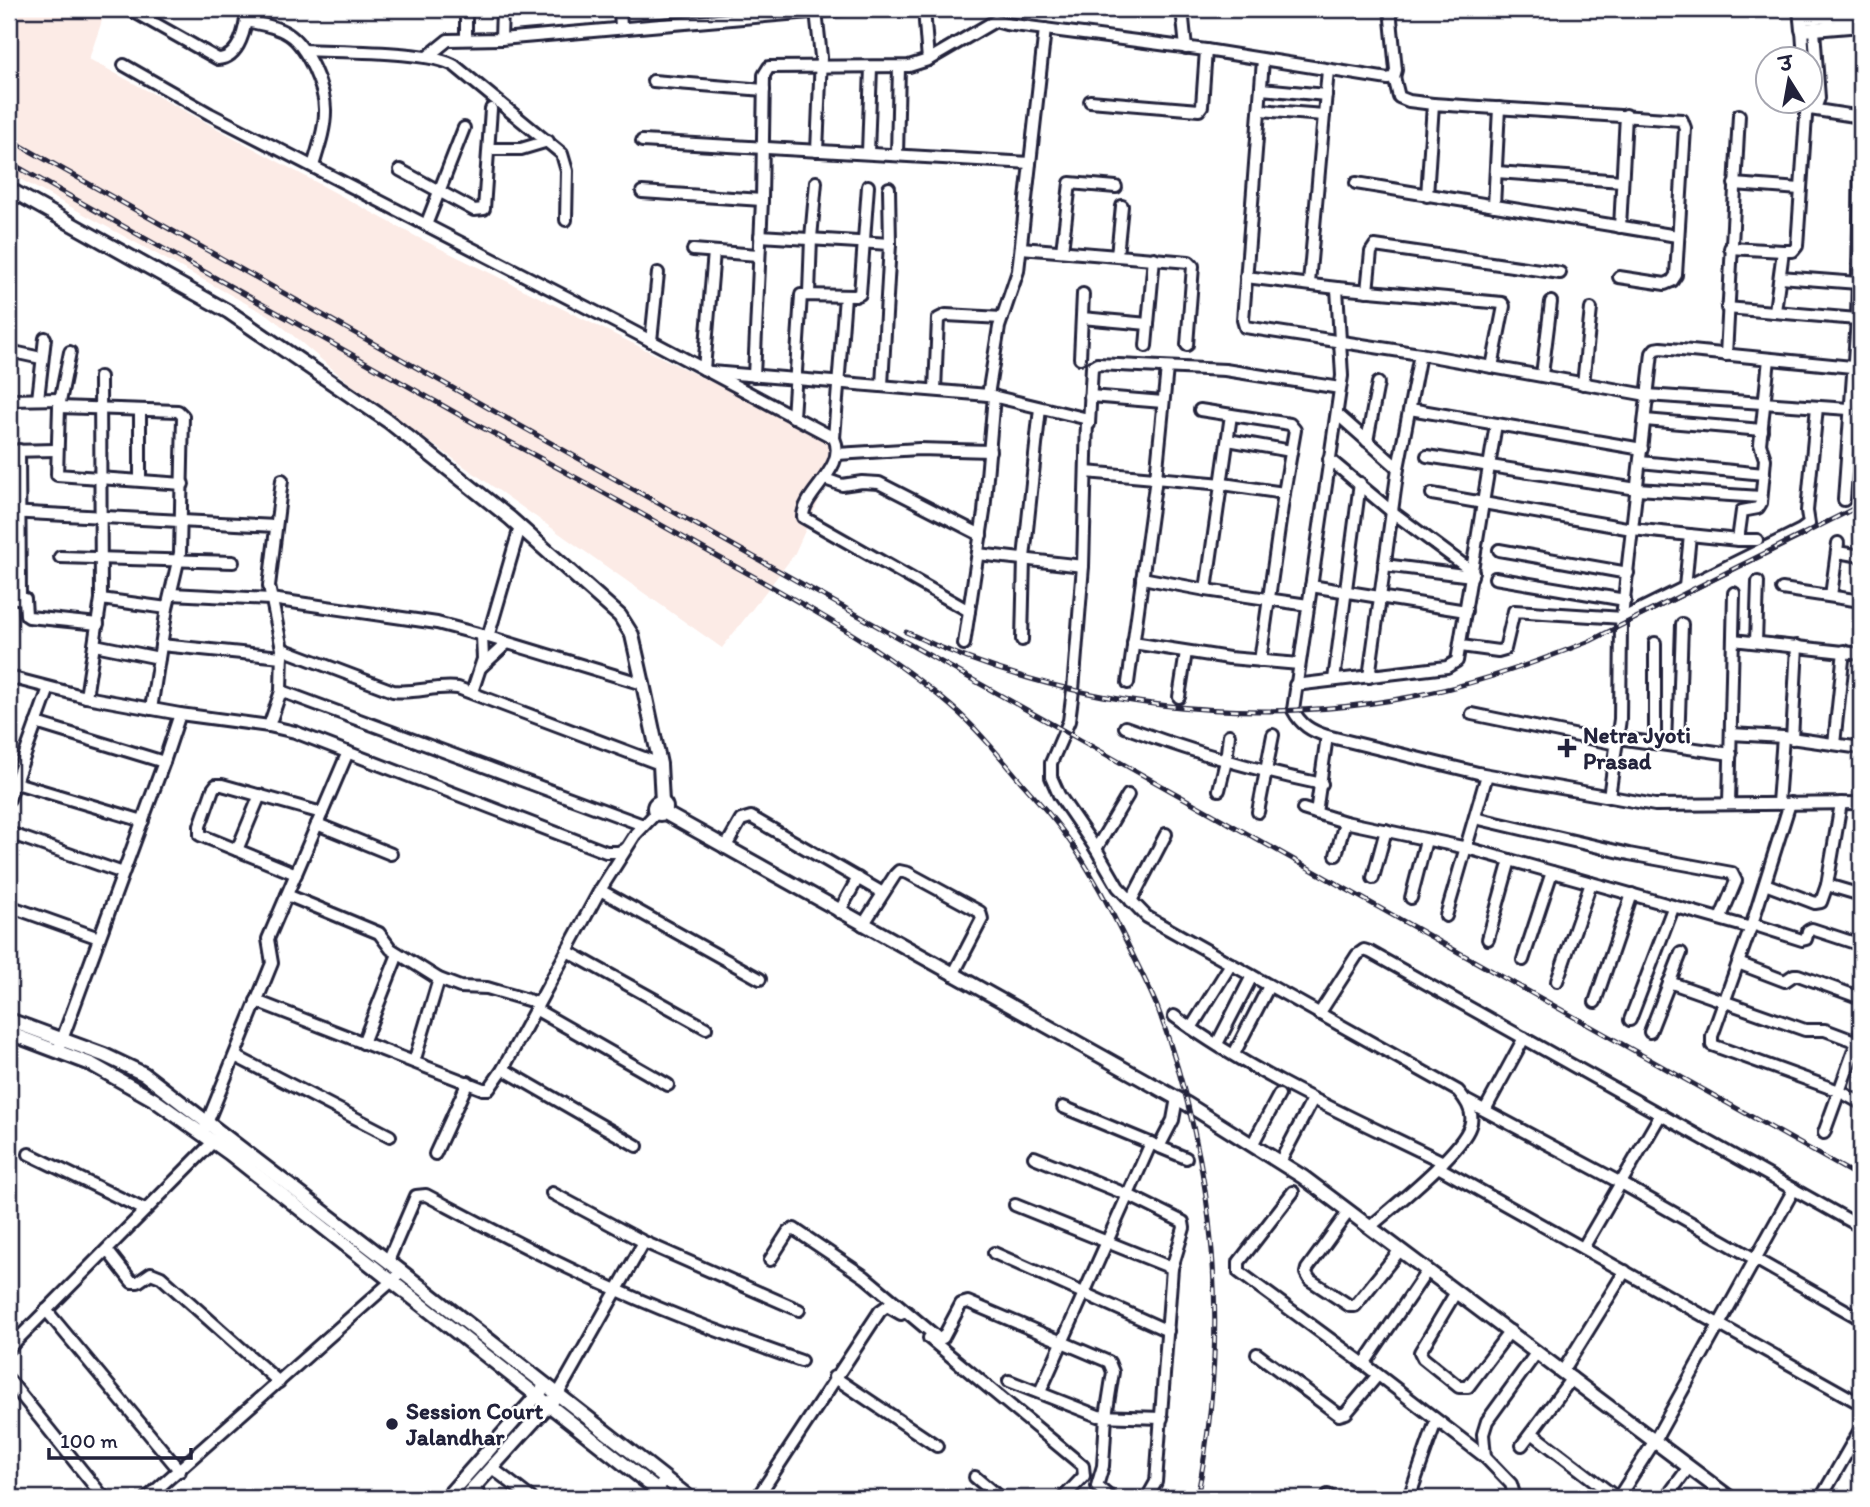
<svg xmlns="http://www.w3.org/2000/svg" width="1870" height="1507" font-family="Itim,'Playpen Sans Deva',sans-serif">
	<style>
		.built { fill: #fcebe6 }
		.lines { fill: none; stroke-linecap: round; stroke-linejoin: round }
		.minor-casing { stroke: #22223b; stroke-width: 16 }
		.tertiary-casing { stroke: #22223b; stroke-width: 18 }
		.minor { stroke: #fff; stroke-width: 10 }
		.tertiary { stroke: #fff; stroke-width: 12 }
		.rail-casing { stroke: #22223b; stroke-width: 5 }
		.rail { stroke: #fff; stroke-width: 2.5; stroke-dasharray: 8; stroke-linecap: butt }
		.poi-dot { fill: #22223b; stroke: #fff; stroke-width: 2.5 }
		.labels { text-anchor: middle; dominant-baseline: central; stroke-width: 5; stroke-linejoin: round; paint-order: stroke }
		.poi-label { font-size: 23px; font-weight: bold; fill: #22223b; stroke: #fff; text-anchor: start }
	</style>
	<rect width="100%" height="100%" fill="#fff"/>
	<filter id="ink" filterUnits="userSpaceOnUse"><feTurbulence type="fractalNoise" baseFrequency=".0143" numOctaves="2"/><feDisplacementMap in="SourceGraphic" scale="14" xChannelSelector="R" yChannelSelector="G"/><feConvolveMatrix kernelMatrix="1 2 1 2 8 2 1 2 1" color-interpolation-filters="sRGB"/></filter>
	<g filter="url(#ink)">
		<path class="built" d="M 9,9 L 106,9 L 89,59 L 417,237 L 843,447 L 794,555 L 722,648 L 397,419 L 355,388 L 271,317 L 9,173 Z"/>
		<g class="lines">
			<g class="minor-casing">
				<g id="minor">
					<path d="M 129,9 L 218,59 C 240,58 246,27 247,9"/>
					<path d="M 466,9 L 466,39"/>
					<path d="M 620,9 L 621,28"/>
					<path d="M 924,9 L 928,60"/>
					<path d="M 1182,9 L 1186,48"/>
					<path d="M 816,11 L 821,57 L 817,151"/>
					<path d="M 246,21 C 260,24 276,26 288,34 C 307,46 326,90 325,112 C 325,130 318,149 313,166"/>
					<path d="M 1802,30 L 1804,60"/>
					<path d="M 501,39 L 502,9"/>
					<path d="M 304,50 C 337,52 431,50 455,66 L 562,154 L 567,171 L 566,220"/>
					<path d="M 427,57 L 448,40 L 501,39 L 845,9"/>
					<path d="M 1263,60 L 1243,320 L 1245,327 L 1420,354 L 1647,395 L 1849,409"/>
					<path d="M 124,65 L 210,114 L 617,323 L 834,438 C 848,468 803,492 803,517 L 969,611"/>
					<path d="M 1394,77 L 1399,97 L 1409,101 L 1433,104"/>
					<path d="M 653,81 L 764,90"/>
					<path d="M 1261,89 L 1326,95"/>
					<path d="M 1090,101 L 1199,110 L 1202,106 L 1206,50"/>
					<path d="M 1810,109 L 1861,117"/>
					<path d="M 1260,110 L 1324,115"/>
					<path d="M 1806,112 L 1816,106 L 1819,98 L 1814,30"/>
					<path d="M 642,141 L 1030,163"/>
					<path d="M 489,149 L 521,149 L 548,141"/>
					<path d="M 868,153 L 871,67"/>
					<path d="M 897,155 L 899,67"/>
					<path d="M 400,170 L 474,210 L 484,209 L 491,109"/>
					<path d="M 1497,172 L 1622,181"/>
					<path d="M 1356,183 L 1677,236"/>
					<path d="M 1734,184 L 1800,189"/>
					<path d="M 889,188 L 890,244"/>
					<path d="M 642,192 L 762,200"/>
					<path d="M 1427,196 L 1433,104 L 1682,120 L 1685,128 L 1676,275 L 1672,281 L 1665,284 L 1619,277"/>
					<path d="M 1494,206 L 1499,108"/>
					<path d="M 426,225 L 464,128"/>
					<path d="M 1620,227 L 1626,115"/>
					<path d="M 760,236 L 890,244 L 882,385"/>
					<path d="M 1021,248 L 1189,262 L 1193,266 L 1187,345"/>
					<path d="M 1730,248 L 1783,251"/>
					<path d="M 693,250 L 758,255"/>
					<path d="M 1062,251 L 1070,183 L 1116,187"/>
					<path d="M 1117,255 L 1122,206"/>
					<path d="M 1246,277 L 1337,288 L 1342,376 L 1293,710 C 1301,725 1311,731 1327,736 L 1478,773 L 1655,805 L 1861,803"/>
					<path d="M 1780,277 L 1858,283"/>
					<path d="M 1309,283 L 1328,70"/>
					<path d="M 1337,288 L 1502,303 L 1504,306 L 1492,367"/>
					<path d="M 1367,291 L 1371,252 L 1375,246 L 1560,273"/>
					<path d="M 809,293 L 811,238 L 816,182"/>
					<path d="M 1727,308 L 1857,319"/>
					<path d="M 1775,311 L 1783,251 L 1793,251 L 1797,246 L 1807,102"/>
					<path d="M 1082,318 L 1148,324"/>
					<path d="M 651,341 L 658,273"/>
					<path d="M 1146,346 L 1154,258"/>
					<path d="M 9,351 L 41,358"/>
					<path d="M 70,352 L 59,407 L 57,475 L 183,484"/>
					<path d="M 1726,355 L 1739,115"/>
					<path d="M 1080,358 L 1083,294"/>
					<path d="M 704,369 L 714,252"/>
					<path d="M 711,372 L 988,395 L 1084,418 L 1087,420 L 1083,566 L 1073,690 L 1069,721 L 1051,763 L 1051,777 L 1059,795 L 1096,849 L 1118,887 L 1147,917 L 1458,1091 C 1466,1100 1475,1113 1470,1126 C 1461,1153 1394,1206 1370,1227"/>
					<path d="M 1542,375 L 1551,302"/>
					<path d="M 754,376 L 762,200 L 764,75 L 769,67 L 909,66 L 928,60 L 995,21 L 1006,24 L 1206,50 L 1388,79 L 1394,77 L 1396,70 L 1390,9"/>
					<path d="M 1583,384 L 1591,309"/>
					<path d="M 935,390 L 938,319 L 946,315 L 1002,318"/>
					<path d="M 988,395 L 999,327 L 1018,271 L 1045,29"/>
					<path d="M 1090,396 L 1163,402"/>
					<path d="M 38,399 L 45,338"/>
					<path d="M 9,400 L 60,399"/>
					<path d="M 59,407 L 178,411 L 183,416 L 180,553 L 167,608 L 151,709"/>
					<path d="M 1410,409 L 1642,449"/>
					<path d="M 1200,410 L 1290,424 L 1295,430 L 1284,493 L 1260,661"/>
					<path d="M 140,411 L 140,479"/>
					<path d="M 1337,414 L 1398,468"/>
					<path d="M 793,417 L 801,295 L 855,296 L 860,294 L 868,186"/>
					<path d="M 1645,420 L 1762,430"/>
					<path d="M 1089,424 L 1092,367 L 1097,364 L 1225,370 L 1340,388"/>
					<path d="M 834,438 L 845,296"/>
					<path d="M 1228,440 L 1291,451"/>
					<path d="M 1367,441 L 1378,383"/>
					<path d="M 19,450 L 20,598"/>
					<path d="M 9,451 L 56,450"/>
					<path d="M 837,454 L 919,449 L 990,451"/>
					<path d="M 1427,456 L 1637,489 L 1761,497"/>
					<path d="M 1329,459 L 1391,511 L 1473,572"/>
					<path d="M 1640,462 L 1764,474"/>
					<path d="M 1086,472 L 1223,484 L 1284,493"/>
					<path d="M 825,479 L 842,485 L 862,482 L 879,483 L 981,535"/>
					<path d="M 1432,494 L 1632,529 L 1738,540 L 1757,540"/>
					<path d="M 1844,500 L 1857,319 L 1861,125"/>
					<path d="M 9,512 L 276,526"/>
					<path d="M 1738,540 L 1742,511 L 1758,508 L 1761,503 L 1765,459 L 1760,444 L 1769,359"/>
					<path d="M 1499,550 L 1628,573"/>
					<path d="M 1837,552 L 1861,556"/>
					<path d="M 978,554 L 1083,566"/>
					<path d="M 60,557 L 233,562"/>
					<path d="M 1384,565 L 1472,576"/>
					<path d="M 1142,578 L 1206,590 L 1308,605"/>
					<path d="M 1495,578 L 1625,600"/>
					<path d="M 1311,586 L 1466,611"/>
					<path d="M 1685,587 L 1690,535"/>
					<path d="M 1782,589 L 1861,601"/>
					<path d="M 1206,590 L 1231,415"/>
					<path d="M 171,594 L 271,599 L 437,623 L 482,635 L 643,684"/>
					<path d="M 1831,596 L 1838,543"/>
					<path d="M 9,597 L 25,599 L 26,615 L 29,617 L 98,624"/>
					<path d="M 101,599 L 167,608"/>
					<path d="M 488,637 L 520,527"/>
					<path d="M 1022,640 L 1024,558 L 1040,408"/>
					<path d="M 1733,640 L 1861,654"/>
					<path d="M 1756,642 L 1758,582"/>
					<path d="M 1133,643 L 1229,658 L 1299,664"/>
					<path d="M 1655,643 L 1655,743"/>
					<path d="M 964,644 L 984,512 L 994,396"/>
					<path d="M 95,645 L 159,658"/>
					<path d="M 161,645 L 282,657"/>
					<path d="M 1461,646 L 1498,651 L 1505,649 L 1514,611 L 1623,618 L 1801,530 L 1809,524 L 1807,511 L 1817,407"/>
					<path d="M 282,649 L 393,691 C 415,694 436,685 458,688 L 660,764"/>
					<path d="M 481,667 L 507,643"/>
					<path d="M 9,677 L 86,697 L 180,714 L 269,726 L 295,732 L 606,852 L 618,852 L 625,849"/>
					<path d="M 1369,677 L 1398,468 L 1420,354"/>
					<path d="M 1334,680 L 1360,483"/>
					<path d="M 1128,683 L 1156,478 L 1167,368"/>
					<path d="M 1295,685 L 1447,667 L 1457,661 L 1496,424"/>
					<path d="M 281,691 L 282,649 L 269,586 L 282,480"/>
					<path d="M 472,692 L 483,659 L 482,635"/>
					<path d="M 86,697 L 101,599 L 100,377"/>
					<path d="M 1179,697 L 1186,652"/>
					<path d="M 1472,714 L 1617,744"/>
					<path d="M 36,723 L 164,762"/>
					<path d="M 269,726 L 281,691 L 643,825"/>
					<path d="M 1125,727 C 1190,751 1254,770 1322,784"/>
					<path d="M 1731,734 L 1783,737 L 1861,748"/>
					<path d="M 1618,738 L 1731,754"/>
					<path d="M 1792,739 L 1797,646"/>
					<path d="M 1834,744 L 1844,651"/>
					<path d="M 1678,746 L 1682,624"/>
					<path d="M 16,783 L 143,821"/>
					<path d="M 1219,790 L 1226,761 L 1229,735"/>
					<path d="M 1609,797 L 1620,719 L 1621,626 L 1652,353 L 1655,349 L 1661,348 L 1852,367"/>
					<path d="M 9,799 L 49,688"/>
					<path d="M 1778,803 L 1783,737"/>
					<path d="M 1790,803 L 1752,924 L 1712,1036 L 1712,1045 L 1839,1091 L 1861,1103"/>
					<path d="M 1729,804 L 1734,593"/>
					<path d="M 1303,809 L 1345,822 L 1467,848 L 1751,928"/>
					<path d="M 1258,812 L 1273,735"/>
					<path d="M 1316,813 L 1327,736"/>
					<path d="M 1475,818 L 1629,854 L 1732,873 L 1736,881 L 1720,919"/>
					<path d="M 317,824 L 391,854"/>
					<path d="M 9,833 L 123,873"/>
					<path d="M 725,848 L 741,820 L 751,817 L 883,893"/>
					<path d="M 1096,849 L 1128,795"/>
					<path d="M 237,850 L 260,795"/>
					<path d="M 1336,855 L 1345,822"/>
					<path d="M 296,874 L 200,835 L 200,826 L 213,789 L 216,785 L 222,785 L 322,813"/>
					<path d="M 1373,878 L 1386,830"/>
					<path d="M 1765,884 L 1815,903 L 1821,902 L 1827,885 L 1841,803"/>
					<path d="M 1827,885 L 1861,895"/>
					<path d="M 600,890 L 760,979"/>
					<path d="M 287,895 L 379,933 L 391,949 L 439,979 L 460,987 L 487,988 L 538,1003"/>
					<path d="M 1411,898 L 1426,840"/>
					<path d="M 1131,901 L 1166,834"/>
					<path d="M 9,906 L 99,938"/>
					<path d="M 839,912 L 858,878"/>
					<path d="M 1446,916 L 1487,775"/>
					<path d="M 1752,924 L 1802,940 L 1806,939 L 1808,931 L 1812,929 L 1861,945"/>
					<path d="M 863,925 L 895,875 L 899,871 L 908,873 L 980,912 L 982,919 L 953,975"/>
					<path d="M 1488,939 L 1510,860"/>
					<path d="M 567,951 L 706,1028"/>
					<path d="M 1523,960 L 1552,872"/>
					<path d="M 1738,963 L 1785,981 L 1794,975 L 1798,975 L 1861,998"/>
					<path d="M 1557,981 L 1591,883"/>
					<path d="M 1669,982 L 1805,1030 L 1825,1030 L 1857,1042"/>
					<path d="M 256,1001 L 483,1089 L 489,1089 L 503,1069 L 600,890 L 635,835 L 656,813"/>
					<path d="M 1595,1002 L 1632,894"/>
					<path d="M 535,1009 L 668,1085"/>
					<path d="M 1319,1014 L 1357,955 L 1364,950 L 1370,952 L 1861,1227"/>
					<path d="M 1174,1016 C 1256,1076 1351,1117 1443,1162"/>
					<path d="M 1630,1020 L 1673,908"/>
					<path d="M 1191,1028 L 1231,964"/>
					<path d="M 1650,1032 L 1681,953"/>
					<path d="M 363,1043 L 398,954"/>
					<path d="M 1217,1044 L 1252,976"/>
					<path d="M 60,1045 L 164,762 L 180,714"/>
					<path d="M 1234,1054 L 1269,986"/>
					<path d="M 235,1056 L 390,1136"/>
					<path d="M 414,1062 L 439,979"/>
					<path d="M 503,1069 L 637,1146"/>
					<path d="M 1467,1101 L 1621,1183 L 1861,1319"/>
					<path d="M 1063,1107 L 1186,1158"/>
					<path d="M 1485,1110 L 1524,1038"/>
					<path d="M 205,1128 L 272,963 L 268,939 L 348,752"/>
					<path d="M 1824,1133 L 1861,1031"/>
					<path d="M 1252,1145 L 1279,1095"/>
					<path d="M 1159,1147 L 1173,1120 L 1177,1098"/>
					<path d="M 29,1154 L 145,1210"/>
					<path d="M 435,1154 L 468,1082"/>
					<path d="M 1034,1157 L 1128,1195 L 1183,1222 L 1184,1228 L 1172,1268 L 1156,1482 L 1147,1498"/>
					<path d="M 1280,1162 L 1313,1099"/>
					<path d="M 1438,1167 L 1861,1404"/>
					<path d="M 1293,1192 L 1239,1262 L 1239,1272 L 1364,1364 L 1485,1457 L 1511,1484 L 1515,1498"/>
					<path d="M 552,1193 L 644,1242 L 799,1310"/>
					<path d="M 1015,1205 L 1172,1268"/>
					<path d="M 1349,1211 L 1307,1269 L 1306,1273 L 1310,1280 L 1350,1306 L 1355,1306 L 1400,1250"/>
					<path d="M 1583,1248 L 1661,1114"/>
					<path d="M 107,1250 L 132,1282 L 138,1282 L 151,1273 L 161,1277 L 279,1382"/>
					<path d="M 994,1253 L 1168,1331"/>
					<path d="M 770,1260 L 788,1232 L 794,1229 L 865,1277 L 939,1339 L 943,1338 L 961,1304 L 968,1302 L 1109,1362 L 1113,1372 L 1106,1416 L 1103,1466 L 1097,1486 L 1111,1498"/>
					<path d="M 388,1261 L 416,1196 L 426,1195 C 489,1228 552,1262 617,1290 C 677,1317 739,1339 801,1361"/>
					<path d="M 1456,1292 L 1420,1352 L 1423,1358 L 1459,1387 L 1468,1387 L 1510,1331"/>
					<path d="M 46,1310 L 180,1471"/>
					<path d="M 929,1338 L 1083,1466 L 1084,1476 L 1063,1498"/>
					<path d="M 9,1348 L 218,1137"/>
					<path d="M 1257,1354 L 1339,1415 L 1346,1413 L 1377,1376"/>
					<path d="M 1364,1364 L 1427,1271"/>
					<path d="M 1563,1371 L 1625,1271"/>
					<path d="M 834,1377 L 937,1446"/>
					<path d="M 9,1380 L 104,1498"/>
					<path d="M 1009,1381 L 1098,1416 L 1162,1418"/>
					<path d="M 1040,1392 L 1151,1143"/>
					<path d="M 558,1394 L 644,1242"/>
					<path d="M 1532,1433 L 1617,1498"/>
					<path d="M 1522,1445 L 1572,1378"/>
					<path d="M 1485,1457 L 1483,1434 L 1487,1421 L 1537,1352"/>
					<path d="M 492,1468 L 531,1498"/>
					<path d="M 975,1477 L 1000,1498"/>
					<path d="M 473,1488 L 482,1498"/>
					<path d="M 1328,1495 L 1332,1498"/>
					<path d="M 147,1498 L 402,1272"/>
					<path d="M 650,1498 L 666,1479"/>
					<path d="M 757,1498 L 880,1311 L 887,1306 L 901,1314"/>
					<path d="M 1416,1498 L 1411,1496 L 1411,1492 L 1436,1421"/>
					<path d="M 1618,1498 L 1654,1442 L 1794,1189"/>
					<path d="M 1666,1498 L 1689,1467"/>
					<path d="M 1821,1498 L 1861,1428"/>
				</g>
			</g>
			<g class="tertiary-casing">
				<g id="tertiary">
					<path d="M 1800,9 L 1802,30 L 1861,25"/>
					<path d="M 1801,18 L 1861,14"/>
					<path d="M 9,189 L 229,312 L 388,421 L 510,518 L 620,616 L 632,635 L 643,684 L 660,764 L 662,802"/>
					<circle cx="660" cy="808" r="6"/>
					<path d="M 665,813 L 1187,1104 L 1303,1177 L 1730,1498"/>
					<path d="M 9,1020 L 104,1055 L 144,1074 L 402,1272 L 690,1498"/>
					<path d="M 9,1033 L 91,1064 L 153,1099 L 229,1153 L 667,1498"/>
					<path d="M 446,1498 L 541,1391"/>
					<path d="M 464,1498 L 553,1400"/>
				</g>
			</g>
			<use href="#minor" class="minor"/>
			<use href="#tertiary" class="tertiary"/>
			<g class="rail-casing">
				<g id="rail">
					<path d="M 9,139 L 1861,1178"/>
					<path d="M 9,162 L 481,427 C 559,467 635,510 711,553 C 796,600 877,643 951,706 C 977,728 1001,758 1023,784 C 1037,800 1052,816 1064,833 C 1091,870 1111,910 1131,951 C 1140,970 1150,989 1158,1009 C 1217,1167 1230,1333 1197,1498"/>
					<path d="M 906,632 C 1069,709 1258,731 1434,692 C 1488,680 1539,661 1590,641 L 1861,505"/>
				</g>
			</g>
			<use href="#rail" class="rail"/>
		</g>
	</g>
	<g class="poi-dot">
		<path d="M1563.5 737.5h7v7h7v7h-7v7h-7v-7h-7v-7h7z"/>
		<circle cx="392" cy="1424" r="7"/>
	</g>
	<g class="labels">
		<g class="poi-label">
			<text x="1583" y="735">Netra Jyoti<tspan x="1583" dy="26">Prasad</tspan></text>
			<text x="406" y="1411">Session Court<tspan x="406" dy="26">Jalandhar</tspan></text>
		</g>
	</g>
	<rect width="1870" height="1507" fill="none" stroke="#fff" stroke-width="35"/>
	<rect x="18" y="18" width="1835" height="1472" fill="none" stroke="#22223b" stroke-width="2.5" filter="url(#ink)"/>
	<g transform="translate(1789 80) rotate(349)"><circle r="33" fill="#ffffff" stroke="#a7a7b1" stroke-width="2"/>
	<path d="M0-5L12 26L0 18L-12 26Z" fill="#22223b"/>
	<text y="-10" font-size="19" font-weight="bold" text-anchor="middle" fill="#22223b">उ</text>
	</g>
	<path d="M49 1448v10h142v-10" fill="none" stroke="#22223b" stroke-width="3.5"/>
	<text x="60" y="1448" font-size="21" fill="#22223b" stroke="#ffffff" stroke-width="5" paint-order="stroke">100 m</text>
</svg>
